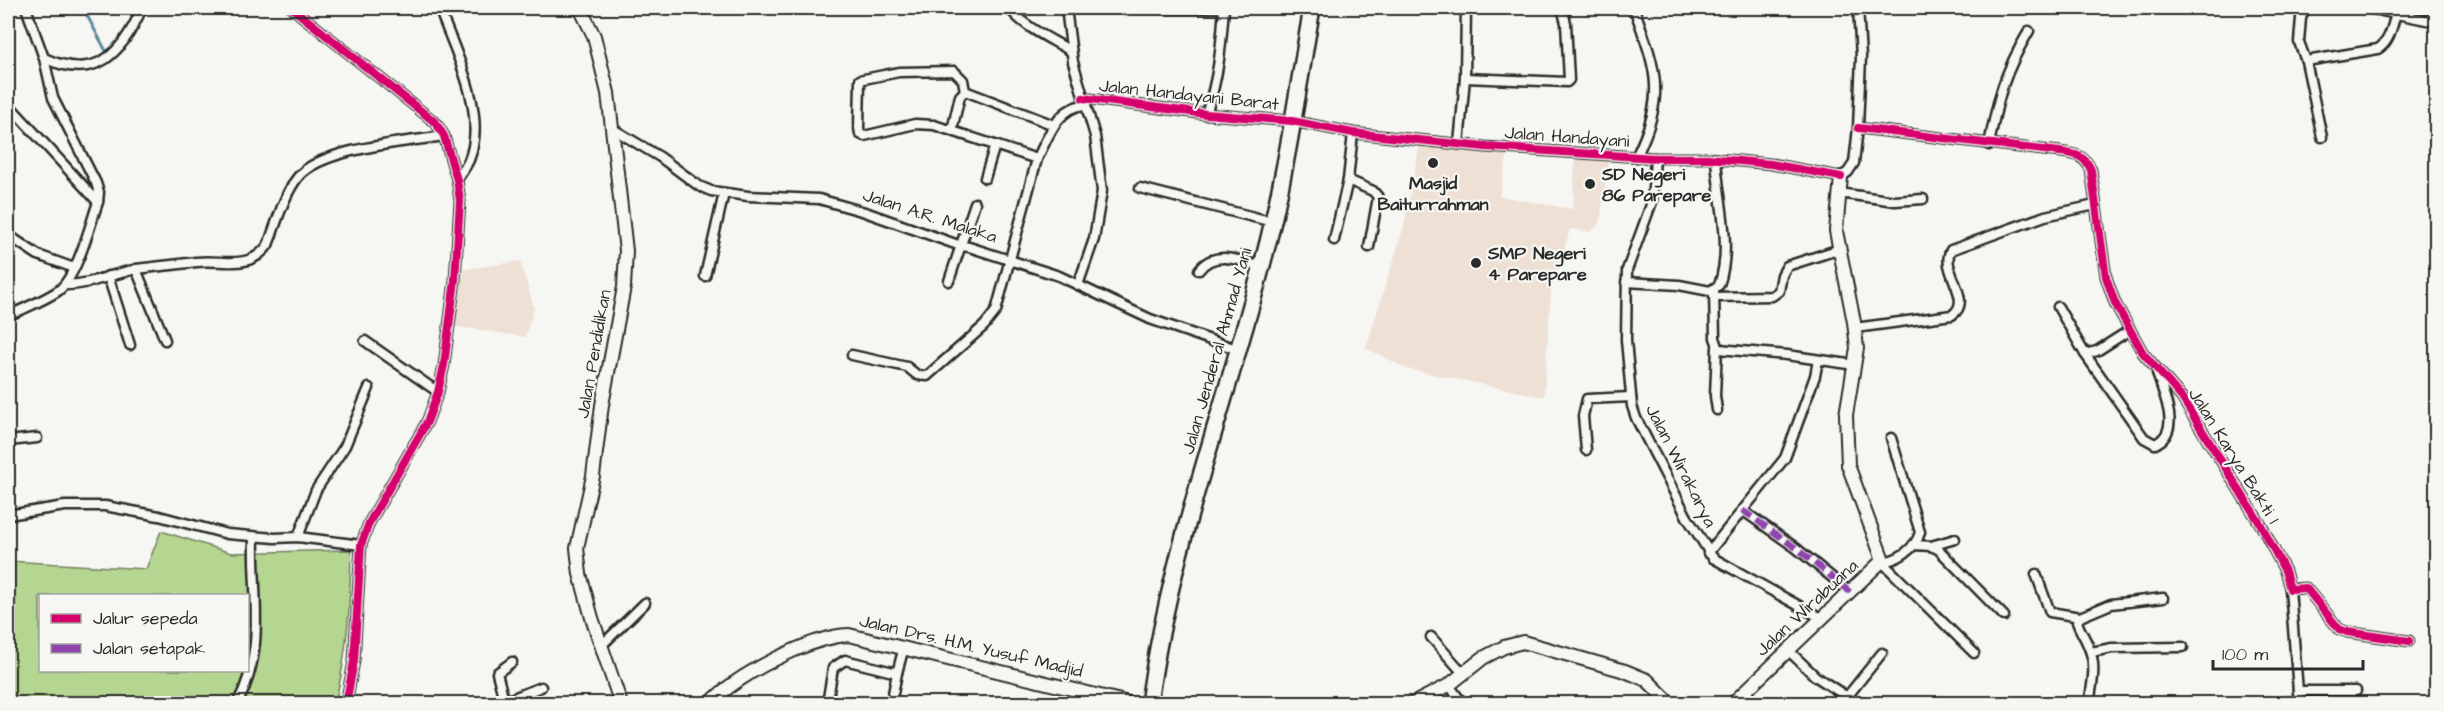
<svg xmlns="http://www.w3.org/2000/svg" width="2444" height="711" font-family="'Architects Daughter',sans-serif">
	<style>
		.built { fill: #efe0d6 }
		.green { fill: #b5d690; stroke: #70805e; stroke-width: 1.5; fill-rule: evenodd }
		.lines { fill: none; stroke-linecap: round; stroke-linejoin: round }
		.stream { stroke: #628a9c; stroke-width: 3 }
		.street-casing { stroke: #2b2b2b; stroke-width: 13 }
		.secondary-casing { stroke: #2b2b2b; stroke-width: 16 }
		.highway-casing { stroke: #2b2b2b; stroke-width: 20 }
		.street { stroke: #f6f6f2; stroke-width: 8 }
		.secondary { stroke: #f6f6f2; stroke-width: 12 }
		.highway { stroke: #f6f6f2; stroke-width: 15 }
		.quiet { stroke: #8e44ad; stroke-width: 6; stroke-dasharray: 12 6; stroke-linecap: butt }
		.cycleway-casing { stroke: #f6f6f2; stroke-width: 11 }
		.cycleway { stroke: #d6006c; stroke-width: 8 }
		.poi-dot { fill: #2b2b2b; stroke: #f6f6f2; stroke-width: 2 }
		.labels { text-anchor: middle; dominant-baseline: central; stroke-width: 4.5; stroke-linejoin: round; paint-order: stroke }
		.street-label { font-size: 18px; fill: #2b2b2b; stroke: #f6f6f2 }
		.poi-label { font-size: 18px; font-weight: bold; fill: #2b2b2b; stroke: #f6f6f2; text-anchor: start }
	</style>
	<rect width="100%" height="100%" fill="#f6f6f2"/>
	<filter id="ink" filterUnits="userSpaceOnUse"><feTurbulence type="fractalNoise" baseFrequency=".0167" numOctaves="2"/><feDisplacementMap in="SourceGraphic" scale="12" xChannelSelector="R" yChannelSelector="G"/><feConvolveMatrix kernelMatrix="1 2 1 2 8 2 1 2 1" color-interpolation-filters="sRGB"/></filter>
	<g filter="url(#ink)">
		<g class="built">
			<path d="M 1420,143 L 1508,153 L 1499,196 L 1573,209 L 1575,157 L 1609,158 L 1600,222 L 1591,232 L 1570,229 L 1551,290 L 1544,397 L 1407,369 L 1366,348 L 1404,226 Z"/>
			<path d="M 520,261 L 534,308 L 525,337 L 453,326 L 461,270 Z"/>
		</g>
		<path class="green" d="M 161,531 L 231,553 L 351,550 C 350,602 348,652 335,703 L 8,703 L 8,561 L 146,569 ZM 40,596 L 248,596 L 248,670 L 40,670 Z"/>
		<g class="lines">
			<path class="stream" d="M 83,8 L 106,51"/>
			<g class="street-casing">
				<g id="street">
					<path d="M 26,8 L 44,58 C 96,82 122,54 142,8"/>
					<path d="M 292,8 L 436,123 L 444,136 L 457,180 L 460,201 L 455,280 L 444,365 L 438,392 L 427,422 L 369,523 L 361,545 L 354,661 L 346,704"/>
					<path d="M 439,8 C 455,52 488,112 469,160 C 466,167 461,173 457,180"/>
					<path d="M 1009,8 C 1025,28 1049,38 1071,51"/>
					<path d="M 1066,8 L 1073,62 L 1095,136 L 1102,191 L 1094,239 L 1078,285"/>
					<path d="M 1158,8 L 1224,8"/>
					<path d="M 1634,8 C 1656,70 1667,94 1636,157"/>
					<path d="M 2305,8 L 2301,18 L 2299,42 L 2306,61 L 2322,137"/>
					<path d="M 2367,8 L 2436,22"/>
					<path d="M 2431,21 L 2436,8"/>
					<path d="M 2306,61 L 2378,49 C 2390,41 2392,27 2396,13"/>
					<path d="M 1465,78 L 1567,82 L 1569,80 L 1566,23 L 1562,8"/>
					<path d="M 1083,98 L 1206,114 L 1292,121 L 1353,133 L 1485,147 L 1655,158 L 1708,158 L 1771,164 L 1841,177 L 1848,172 L 1854,163 L 1858,128 L 1861,57 L 1858,8"/>
					<path d="M 8,104 L 98,202"/>
					<path d="M 1206,114 C 1219,77 1221,46 1224,8"/>
					<path d="M 1858,128 L 2060,152 C 2075,154 2085,155 2091,170 L 2106,277 L 2115,303 L 2143,353 L 2182,398 L 2261,525 L 2285,571 L 2290,589 L 2306,588 L 2339,629 L 2347,632 L 2409,641"/>
					<path d="M 613,129 L 660,157 L 699,186 L 711,191 L 748,196 L 819,199 L 865,212 L 961,246 L 969,247 L 1059,276 L 1150,319 L 1239,350"/>
					<path d="M 952,130 L 960,96 L 965,91 L 1054,125"/>
					<path d="M 1459,144 L 1465,78 L 1466,8"/>
					<path d="M 1989,145 C 1998,97 2004,73 2029,31"/>
					<path d="M 1655,158 L 1652,202 L 1627,270 L 1626,340 L 1632,406 L 1636,418 L 1687,517 L 1713,558 L 1821,618"/>
					<path d="M 1037,159 C 1048,138 1057,107 1085,105"/>
					<path d="M 985,178 L 995,145"/>
					<path d="M 1348,180 L 1373,191 L 1378,197 L 1369,247"/>
					<path d="M 1140,188 L 1273,222"/>
					<path d="M 1839,193 L 1895,201 L 1923,199"/>
					<path d="M 8,235 L 38,255 L 74,268"/>
					<path d="M 1334,240 L 1348,180 L 1353,133"/>
					<path d="M 136,269 L 165,340"/>
					<path d="M 1199,270 C 1215,249 1241,261 1262,267"/>
					<path d="M 108,276 L 130,345"/>
					<path d="M 705,276 L 724,193"/>
					<path d="M 949,281 L 975,203"/>
					<path d="M 1626,282 L 1679,285 L 1710,291 L 1719,285 C 1733,246 1718,199 1716,159"/>
					<path d="M 65,285 C 90,285 112,274 137,269 C 156,266 176,265 196,262 C 224,259 250,271 268,245 C 276,225 284,194 298,177 C 321,148 407,142 444,136"/>
					<path d="M 1714,290 L 1715,338 L 1719,349 L 1787,355 L 1855,365"/>
					<path d="M 1714,297 L 1772,296 L 1779,291 L 1782,275 L 1787,266 L 1840,249"/>
					<path d="M 2058,307 L 2085,354 L 2097,351 L 2130,330"/>
					<path d="M 8,316 C 24,308 43,301 58,291 C 77,277 90,225 98,202 L 99,192 L 96,183 L 53,98 L 44,58"/>
					<path d="M 1855,328 L 1952,315 C 1975,300 1939,270 1951,250 L 2045,216 L 2095,205"/>
					<path d="M 365,341 L 438,392"/>
					<path d="M 2085,354 L 2144,438 L 2155,444 C 2183,431 2163,394 2157,373"/>
					<path d="M 852,355 L 907,367 L 917,375 L 927,376 L 984,326 L 996,311 L 1037,159 L 934,125 L 915,124 L 864,136 L 860,134 L 859,128 L 860,80 L 864,79 L 899,72 L 954,71 L 963,80 L 965,91"/>
					<path d="M 1717,410 L 1715,396 L 1717,347"/>
					<path d="M 1891,438 L 1920,532 C 1916,549 1898,560 1882,562 L 1974,653"/>
					<path d="M 8,441 L 37,438"/>
					<path d="M 1586,450 L 1583,416 L 1587,399 L 1631,397"/>
					<path d="M 1742,510 L 1796,548 L 1850,592"/>
					<path d="M 8,515 L 65,506 L 105,506 L 159,516 L 227,534 L 275,538 L 298,537 L 361,545"/>
					<path d="M 298,537 L 316,490 L 345,446 L 369,388"/>
					<path d="M 1913,545 L 1931,546 L 1938,549 L 2004,616"/>
					<path d="M 1931,546 L 1955,539"/>
					<path d="M 1708,553 L 1785,458 L 1815,376 L 1818,360"/>
					<path d="M 2036,574 L 2050,612 L 2080,617"/>
					<path d="M 2290,589 L 2299,704"/>
					<path d="M 1431,637 L 1463,673"/>
					<path d="M 601,646 L 645,603"/>
					<path d="M 1788,650 L 1815,676 L 1858,704"/>
					<path d="M 2091,652 L 2112,648 L 2183,647"/>
					<path d="M 1449,685 L 1463,704"/>
					<path d="M 2298,691 L 2356,691"/>
					<path d="M 1846,698 L 1882,653"/>
					<path d="M 237,704 C 267,649 252,595 254,537"/>
					<path d="M 498,704 L 541,687"/>
					<path d="M 505,704 L 497,673 L 512,662"/>
					<path d="M 827,704 L 833,668 L 845,660 L 897,673 L 904,647"/>
					<path d="M 891,704 L 897,673"/>
					<path d="M 2089,704 C 2092,684 2097,666 2089,648 C 2086,639 2080,631 2077,622 L 2080,617 L 2111,604 L 2163,598"/>
					<path d="M 2114,704 L 2137,704"/>
					<path d="M 2264,704 L 2299,701"/>
				</g>
			</g>
			<g class="secondary-casing">
				<g id="secondary">
					<path d="M 580,8 L 594,36 L 608,93 L 626,251 L 624,287 L 602,405 L 593,476 L 577,548 L 580,574 L 592,618 L 621,704"/>
					<path d="M 710,704 C 734,676 812,636 849,635 L 1133,704"/>
					<path d="M 1412,704 L 1449,685 L 1483,658 L 1504,647 L 1523,642 L 1625,671 L 1647,680 L 1671,704"/>
					<path d="M 1732,704 L 1883,560 L 1848,465 L 1846,415 L 1857,348 L 1854,322 L 1836,231 L 1841,177"/>
				</g>
			</g>
			<g class="highway-casing">
				<path id="highway" d="M 1149,704 C 1169,554 1224,411 1262,265 C 1285,181 1297,94 1312,8"/>
			</g>
			<use href="#street" class="street"/>
			<use href="#secondary" class="secondary"/>
			<use href="#highway" class="highway"/>
			<path class="quiet" d="M 1742,510 L 1796,548 L 1850,592"/>
			<g class="cycleway-casing">
				<g id="cycleway">
					<path d="M 292,8 L 436,123 L 444,136 L 457,180 L 460,201 L 455,280 L 444,365 L 438,392 L 427,422 L 369,523 L 361,545 L 354,661 L 346,704"/>
					<path d="M 1083,98 L 1206,114 L 1292,121 L 1353,133 L 1485,147 L 1655,158 L 1708,158 L 1771,164 L 1841,177"/>
					<path d="M 1858,128 L 2060,152 C 2075,154 2085,155 2091,170 L 2106,277 L 2115,303 L 2143,353 L 2182,398 L 2261,525 L 2285,571 L 2290,589 L 2306,588 L 2339,629 L 2347,632 L 2409,641"/>
				</g>
			</g>
			<use href="#cycleway" class="cycleway"/>
		</g>
	</g>
	<g class="poi-dot">
		<circle cx="1433" cy="163" r="6"/>
		<circle cx="1590" cy="184" r="6"/>
		<circle cx="1476" cy="263" r="6"/>
	</g>
	<g class="labels">
		<g class="street-label">
			<text transform="translate(1189 95) rotate(6)">Jalan Handayani Barat</text>
			<text transform="translate(1567 137) rotate(4)">Jalan Handayani</text>
			<text transform="translate(930 216) rotate(18)">Jalan A.R. Malaka</text>
			<text transform="translate(1217 351) rotate(-74)">Jalan Jenderal Ahmad Yani</text>
			<text transform="translate(594 354) rotate(-80)">Jalan Pendidikan</text>
			<text transform="translate(2234 456) rotate(58)">Jalan Karya Bakti 1</text>
			<text transform="translate(1681 466) rotate(63)">Jalan Wirakarya</text>
			<text transform="translate(1807 608) rotate(-43)">Jalan Wirabuana</text>
			<text transform="translate(971 646) rotate(13)">Jalan Drs. H.M. Yusuf Madjid</text>
		</g>
		<g class="poi-label">
			<text x="1602" y="174">SD Negeri<tspan x="1602" dy="21">86 Parepare</tspan></text>
			<text x="1433" y="183" text-anchor="middle">Masjid<tspan x="1433" dy="21">Baiturrahman</tspan></text>
			<text x="1488" y="253">SMP Negeri<tspan x="1488" dy="21">4 Parepare</tspan></text>
		</g>
	</g>
	<rect width="2444" height="711" fill="none" stroke="#f6f6f2" stroke-width="30"/>
	<rect x="15" y="15" width="2414" height="681" fill="none" stroke="#2b2b2b" stroke-width="2" filter="url(#ink)"/>
	<rect x="39" y="594" width="210" height="78" fill="#f6f6f2" stroke="#a5a5a2" stroke-width="1.5"/>
	<rect x="51" y="614" width="30" height="9" fill="#d6006c" stroke="#a5a5a2" stroke-width="1.5"/>
	<text x="93" y="624" font-size="18" fill="#2b2b2b">Jalur sepeda</text>
	<rect x="51" y="644" width="30" height="9" fill="#8e44ad" stroke="#a5a5a2" stroke-width="1.5"/>
	<text x="93" y="654" font-size="18" fill="#2b2b2b">Jalan setapak</text>
	<path d="M2213 660v9h150v-9" fill="none" stroke="#2b2b2b" stroke-width="3"/>
	<text x="2222" y="660" font-size="18" fill="#2b2b2b" stroke="#f6f6f2" stroke-width="4.5" paint-order="stroke">100 m</text>
</svg>
